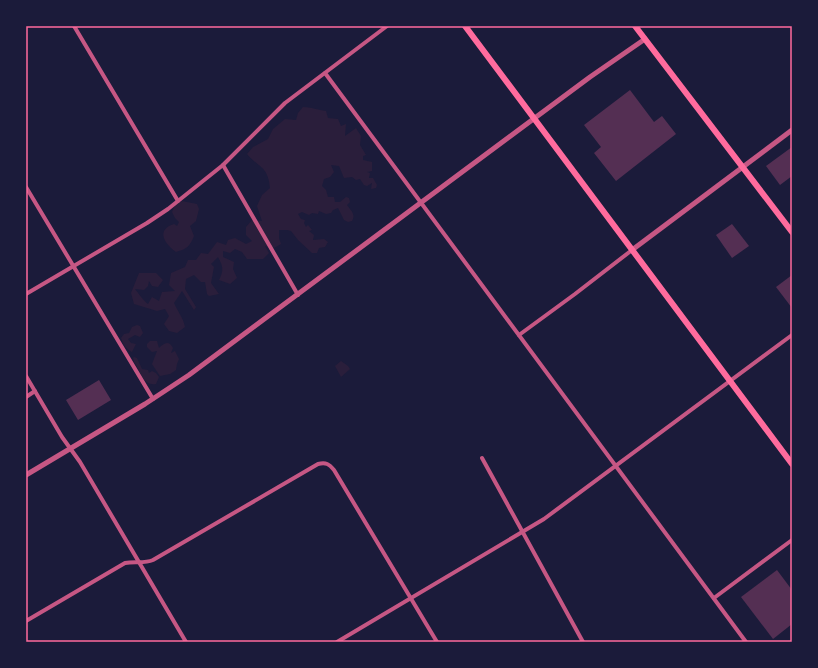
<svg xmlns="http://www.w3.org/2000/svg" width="818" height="668" font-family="Poppins,sans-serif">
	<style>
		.green { fill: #2a1e3b }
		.building { fill: #542f53 }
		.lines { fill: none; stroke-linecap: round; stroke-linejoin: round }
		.minor { stroke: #c65784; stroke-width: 4 }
		.tertiary { stroke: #c65784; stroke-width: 5 }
		.primary { stroke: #ff6b9d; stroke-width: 6 }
		.neatline { fill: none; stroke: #ff6b9d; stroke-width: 1.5 }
	</style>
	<rect width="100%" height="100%" fill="#1b1b3a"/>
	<g class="green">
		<path d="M 303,107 C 311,107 318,110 326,111 L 328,118 L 338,119 L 341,126 L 346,124 L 345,136 L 356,128 L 361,136 L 360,145 L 366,155 L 363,156 L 363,160 L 372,162 L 372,171 L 367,172 L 370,173 L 369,178 L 373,178 L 377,185 L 376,188 L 371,189 L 372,183 L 367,186 L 364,185 L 360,179 L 356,180 L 352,177 L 344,178 L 339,166 L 331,165 L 334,172 L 330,177 L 324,179 L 322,186 L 326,190 L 328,197 L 334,197 L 335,202 L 340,202 L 346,197 L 349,198 L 350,202 L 347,205 C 351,211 356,214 352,221 L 348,222 L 344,220 L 338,208 L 333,210 L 331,213 L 326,214 L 319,211 L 318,214 L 312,213 L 309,215 L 302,212 L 298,214 L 301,219 L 305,220 L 304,223 L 306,227 L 308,225 L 312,230 L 309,231 L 314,235 L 313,240 L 324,239 L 328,242 L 325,247 L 319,248 L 317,253 L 312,253 L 298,240 L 291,231 L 287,230 L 279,230 L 279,238 L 281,244 L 274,248 L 265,246 L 269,253 L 263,259 L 247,259 L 242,252 L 235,249 L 230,253 L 223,251 L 223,257 L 234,262 L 233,269 L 237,278 L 230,284 L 219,280 C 224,270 223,266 218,257 L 211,264 L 214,267 L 211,283 L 219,294 L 209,296 L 207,294 L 205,282 L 201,282 L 194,275 L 186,279 L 185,289 L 196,307 L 194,310 L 182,291 L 174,303 C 178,312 183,317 185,327 L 177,333 L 169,331 L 164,324 L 169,316 L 165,309 L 157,311 L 134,304 L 131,293 L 139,273 L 156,273 L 163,280 L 158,287 L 152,286 L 149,281 L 148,286 L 144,290 L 135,289 C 138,293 144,301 148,304 L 152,297 L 159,301 L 162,292 L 175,291 L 169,285 L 171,273 L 185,267 L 188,260 L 196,260 L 201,253 L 208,254 L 217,242 L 226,245 L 228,240 L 235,238 L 246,244 L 252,241 L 246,235 L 246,227 L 252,220 L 262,221 L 257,206 L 262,195 L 270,188 C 268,166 259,168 247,154 L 253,147 L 268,139 L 273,129 L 285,119 L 296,120 L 298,113 Z"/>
		<path d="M 182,201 L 197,204 L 199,209 L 196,221 L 190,226 L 194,236 C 190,246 187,249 176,252 C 165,244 155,230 174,224 L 177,226 L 179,222 L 175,218 L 172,212 L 175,205 Z"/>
		<path d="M 137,325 L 140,326 L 143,333 L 140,337 L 135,335 L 128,339 L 131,343 L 136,344 L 132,352 C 126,349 123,345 121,338 L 124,334 L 129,333 L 132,327 Z"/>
		<path d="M 150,341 L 157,341 L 159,348 C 164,343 169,340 173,348 L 171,353 L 175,351 L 179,359 L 177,364 L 176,370 L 170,374 L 160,376 L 152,364 L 157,351 L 152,352 L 147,347 L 147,344 Z"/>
		<path d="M 134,357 L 137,358 L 142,369 L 148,370 L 149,373 L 152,371 L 156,373 L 159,377 L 156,384 C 142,386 141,371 134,362 L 133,358 Z"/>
		<path d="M 341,361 L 348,366 L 350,369 L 341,377 L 335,366 Z"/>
	</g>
	<g class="building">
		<path d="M 630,90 L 654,122 L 662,116 L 676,134 L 616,181 L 594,153 L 601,147 L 584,125 Z"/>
		<path d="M 792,147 L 792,176 L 780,185 L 766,166 Z"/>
		<path d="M 732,224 L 749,246 L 732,258 L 716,235 Z"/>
		<path d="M 792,275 L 792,308 L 776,287 Z"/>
		<path d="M 99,380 L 111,400 L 78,420 L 66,400 Z"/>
		<path d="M 777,570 L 792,590 L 792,624 L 773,639 L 741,597 Z"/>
	</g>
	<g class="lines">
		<g class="minor">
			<path d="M 74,26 L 178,201"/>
			<path d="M 325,73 L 746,642"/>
			<path d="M 223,165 L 298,295"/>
			<path d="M 26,187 L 153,399"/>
			<path d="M 26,294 L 147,223 L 168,209 L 223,165 L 285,103 L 387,26"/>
			<path d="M 519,335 L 575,294 L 632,250"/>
			<path d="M 26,376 L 62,437 L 80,462 L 186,642"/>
			<path d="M 26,397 L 35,391"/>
			<path d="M 482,458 L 583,642"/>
			<path d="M 714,598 L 792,540"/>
			<path d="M 26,621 L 125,563 C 135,561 144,564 153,560 L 318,464 C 326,462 329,464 334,470 L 437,642"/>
			<path d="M 337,642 L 544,519 L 792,335"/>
		</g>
		<g class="tertiary">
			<path d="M 632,250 L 792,130"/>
			<path d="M 26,475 L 145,404 L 189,375 L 590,77 L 645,39"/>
		</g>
		<g class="primary">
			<path d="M 465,26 L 792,464"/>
			<path d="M 635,26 L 792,232"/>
		</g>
	</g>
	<rect width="818" height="668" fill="none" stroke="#1b1b3a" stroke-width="54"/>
	<rect x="27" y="27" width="764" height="614" class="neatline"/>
</svg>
